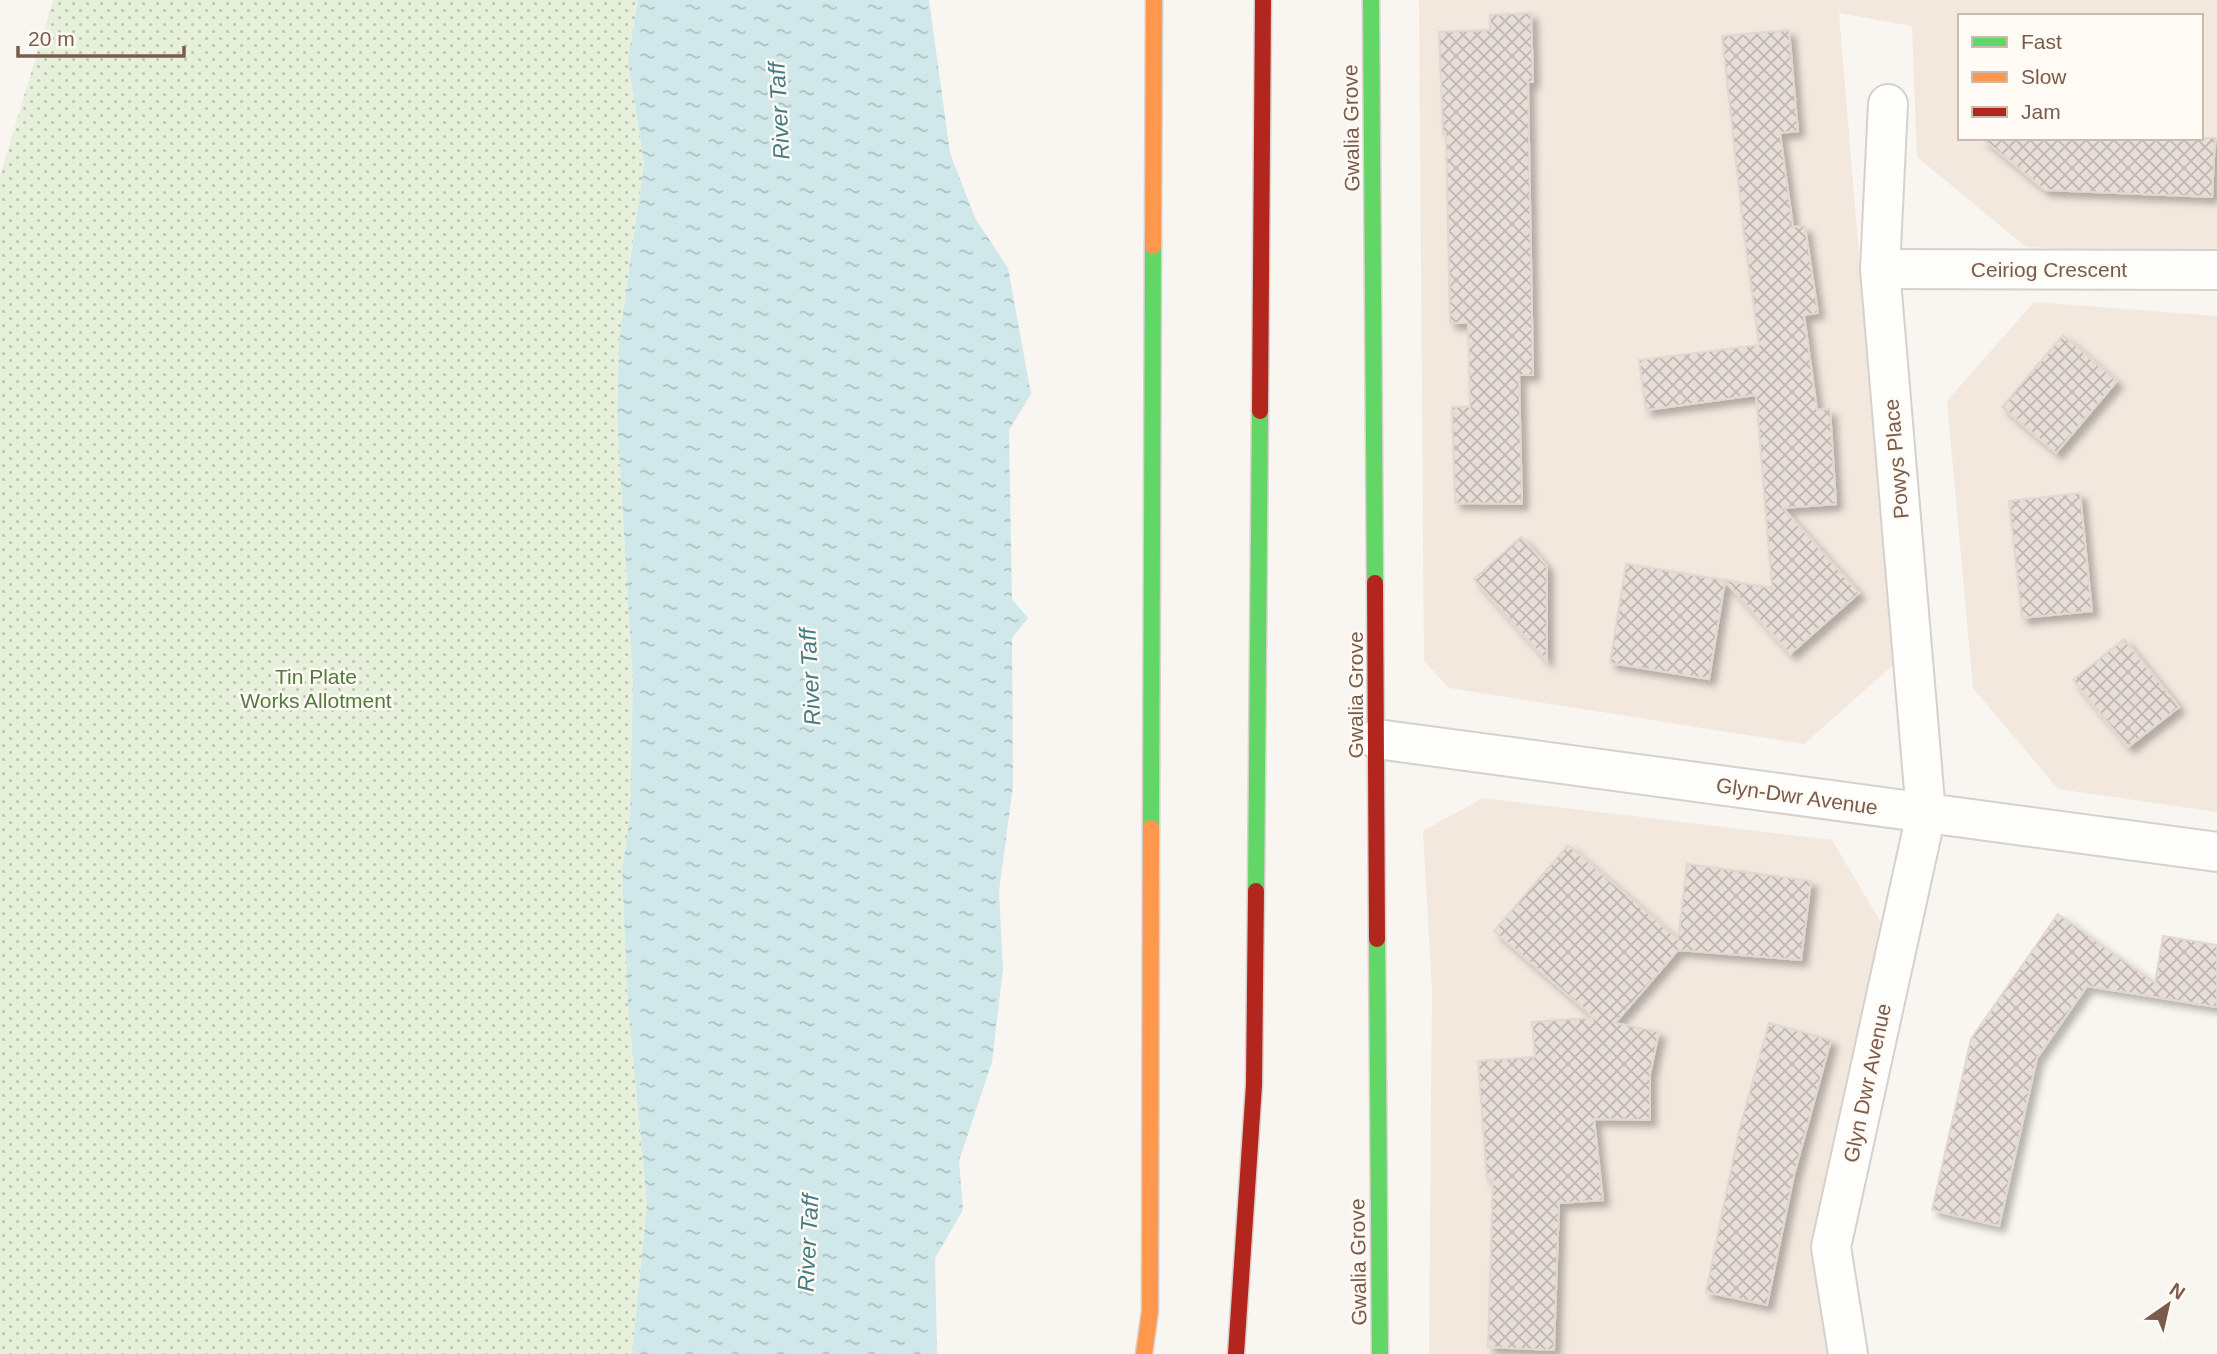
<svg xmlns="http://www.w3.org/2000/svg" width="2217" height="1354" font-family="Arial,sans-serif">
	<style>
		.residential { fill: #f2e8de; fill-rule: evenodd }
		.garden { fill: url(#garden-dots) }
		.water { fill: url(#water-ripples) }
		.building { fill: url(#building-cross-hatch); stroke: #e2d8d2; stroke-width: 2; filter: url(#shadow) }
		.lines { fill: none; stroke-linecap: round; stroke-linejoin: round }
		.street-casing { stroke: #d7d1cb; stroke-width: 42 }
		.fast-casing { stroke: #dad1cc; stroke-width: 19 }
		.slow-casing { stroke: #dad1cc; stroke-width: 19 }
		.jam-casing { stroke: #dad1cc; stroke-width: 19 }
		.street { stroke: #fefefd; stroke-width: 38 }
		.fast { stroke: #63d668; stroke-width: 16 }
		.slow { stroke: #ff974d; stroke-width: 16 }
		.jam { stroke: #b3261e; stroke-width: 16 }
		.labels { text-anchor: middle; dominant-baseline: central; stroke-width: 5; stroke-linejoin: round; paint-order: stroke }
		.street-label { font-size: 21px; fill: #7a5c4d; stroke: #fffaf3 }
		.park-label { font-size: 21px; fill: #537a41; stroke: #fffaf3 }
		.water-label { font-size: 23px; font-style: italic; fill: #437c86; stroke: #fffaf3 }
	</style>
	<defs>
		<pattern id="garden-dots" width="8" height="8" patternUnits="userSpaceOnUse" patternTransform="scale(1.75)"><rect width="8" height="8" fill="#e7f0db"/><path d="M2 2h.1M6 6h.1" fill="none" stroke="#c0c6b4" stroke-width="1.8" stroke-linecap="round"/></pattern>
		<pattern id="water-ripples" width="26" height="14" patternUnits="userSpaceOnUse" patternTransform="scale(1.75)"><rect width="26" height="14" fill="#d0e8ea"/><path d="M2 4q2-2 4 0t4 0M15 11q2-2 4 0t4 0" fill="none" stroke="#aebfc0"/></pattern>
		<pattern id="building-cross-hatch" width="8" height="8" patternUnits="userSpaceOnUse" patternTransform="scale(1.75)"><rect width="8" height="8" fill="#e6ded7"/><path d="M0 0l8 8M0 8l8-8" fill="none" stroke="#bfb7b1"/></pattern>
		<filter id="shadow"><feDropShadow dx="6" dy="6" stdDeviation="3.5" flood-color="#0004"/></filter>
	</defs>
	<rect width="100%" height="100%" fill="#f9f5f0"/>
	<g class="residential">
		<path d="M 1419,0 L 2217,0 L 2217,257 L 2026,247 L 1917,157 L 1912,26 L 1839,13 L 1893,665 L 1804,744 L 1449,688 L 1424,661 ZM 1960,16 L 2201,16 L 2201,138 L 1960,138 Z"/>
		<path d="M 2034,302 L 2217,316 L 2217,812 L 2058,789 L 1973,688 L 1947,401 Z"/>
		<path d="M 1483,798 L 1832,840 L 1886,931 L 1832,1354 L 1429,1354 L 1432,989 L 1423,831 Z"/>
	</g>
	<path class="garden" d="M 53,0 L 638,0 L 628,59 L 644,164 L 619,342 L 617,418 L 633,681 L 630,815 L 622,873 L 628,1006 L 647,1203 L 632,1354 L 0,1354 L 0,176 Z"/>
	<path class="water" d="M 638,0 L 929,0 L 950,153 L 975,218 L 1008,268 L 1031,394 L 1009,430 L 1012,599 L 1028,618 L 1012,638 L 1013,786 L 999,891 L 1003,969 L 992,1062 L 959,1161 L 963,1210 L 935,1258 L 937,1354 L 632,1354 L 647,1203 L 628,1006 L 622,873 L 630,815 L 633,681 L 617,418 L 619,342 L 644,164 L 628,59 Z"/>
	<g class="building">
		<path d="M 1531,13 L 1533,82 L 1528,82 L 1533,375 L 1519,375 L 1522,504 L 1455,503 L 1452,407 L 1470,407 L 1468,323 L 1450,323 L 1446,133 L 1443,134 L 1439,32 L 1490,30 L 1490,15 Z"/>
		<path d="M 1789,30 L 1798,131 L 1780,133 L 1793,227 L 1805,226 L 1818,313 L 1804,315 L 1817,410 L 1830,409 L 1836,504 L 1783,508 L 1859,593 L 1790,654 L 1725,581 L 1709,679 L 1610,663 L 1626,564 L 1772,588 L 1756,395 L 1646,410 L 1639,360 L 1759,345 L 1744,234 L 1722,36 Z"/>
		<path d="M 1982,138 L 2215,138 L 2212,197 L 2045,190 Z"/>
		<path d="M 2063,335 L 2117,381 L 2056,453 L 2002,407 Z"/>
		<path d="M 2080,493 L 2092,611 L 2022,618 L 2009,501 Z"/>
		<path d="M 1521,537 L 1547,566 L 1547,661 L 1474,579 Z"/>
		<path d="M 2124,639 L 2179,707 L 2128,747 L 2073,680 Z"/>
		<path d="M 1568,845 L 1678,939 L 1687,864 L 1811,881 L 1801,960 L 1678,950 L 1615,1023 L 1659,1032 L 1650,1074 L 1650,1120 L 1594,1119 L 1603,1200 L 1559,1203 L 1554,1350 L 1488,1347 L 1493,1180 L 1487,1180 L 1478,1061 L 1535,1057 L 1532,1022 L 1590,1018 L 1597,1020 L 1494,931 Z"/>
		<path d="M 2058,914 L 2155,983 L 2163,936 L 2217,945 L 2217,1007 L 2087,986 L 2037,1058 L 1999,1226 L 1932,1210 L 1971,1039 Z"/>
		<path d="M 1769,1023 L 1831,1040 L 1794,1175 L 1767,1305 L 1706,1292 L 1739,1131 Z"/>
	</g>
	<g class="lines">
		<g class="street-casing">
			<g id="street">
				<path d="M 1880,269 L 2217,270"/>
				<path d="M 1377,739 L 2217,852"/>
				<path d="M 1848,1354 L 1831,1247 L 1926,814 L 1880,269 L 1888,104"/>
			</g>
		</g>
		<g class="fast-casing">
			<g id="fast">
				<path d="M 1371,0 L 1375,583"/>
				<path d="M 1151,828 L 1153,246"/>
				<path d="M 1256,891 L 1260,411"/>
				<path d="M 1377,939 L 1380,1354"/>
			</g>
		</g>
		<g class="slow-casing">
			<g id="slow">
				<path d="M 1153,246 L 1154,0"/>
				<path d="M 1144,1354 L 1150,1311 L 1151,828"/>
			</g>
		</g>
		<g class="jam-casing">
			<g id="jam">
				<path d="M 1260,411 L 1263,0"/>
				<path d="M 1375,583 L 1377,939"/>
				<path d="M 1236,1354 L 1254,1085 L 1256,891"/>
			</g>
		</g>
		<use href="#street" class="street"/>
		<use href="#fast" class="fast"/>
		<use href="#slow" class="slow"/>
		<use href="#jam" class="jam"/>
	</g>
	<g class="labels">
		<g class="street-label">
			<text transform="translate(1351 128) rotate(-91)">Gwalia Grove</text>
			<text x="2049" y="269">Ceiriog Crescent</text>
			<text transform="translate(1896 459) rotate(-95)">Powys Place</text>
			<text transform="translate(1355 695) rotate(-90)">Gwalia Grove</text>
			<text transform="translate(1797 796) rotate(8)">Glyn-Dwr Avenue</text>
			<text transform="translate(1867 1083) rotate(-78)">Glyn Dwr Avenue</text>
			<text transform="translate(1358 1262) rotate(-91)">Gwalia Grove</text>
		</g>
		<g class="park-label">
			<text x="316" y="676">Tin Plate<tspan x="316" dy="24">Works Allotment</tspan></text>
		</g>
		<g class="water-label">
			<text transform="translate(779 111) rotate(-93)">River Taff</text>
			<text transform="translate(810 677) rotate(-93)">River Taff</text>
			<text transform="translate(808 1243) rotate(-87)">River Taff</text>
		</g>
	</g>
	<rect x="1958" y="14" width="245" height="126" fill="#fffaf3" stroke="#cabbb1" stroke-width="2"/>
	<rect x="1972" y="37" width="35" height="10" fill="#63d668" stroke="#cabbb1" stroke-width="2"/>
	<text x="2021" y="49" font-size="21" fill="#7a5c4d">Fast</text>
	<rect x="1972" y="72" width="35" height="10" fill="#ff974d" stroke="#cabbb1" stroke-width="2"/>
	<text x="2021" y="84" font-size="21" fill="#7a5c4d">Slow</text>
	<rect x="1972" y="107" width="35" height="10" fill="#b3261e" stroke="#cabbb1" stroke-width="2"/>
	<text x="2021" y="119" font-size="21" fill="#7a5c4d">Jam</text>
	<g transform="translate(2168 1305) rotate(34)" stroke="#fffaf3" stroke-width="5" paint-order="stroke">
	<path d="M0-5L12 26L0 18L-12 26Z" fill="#7a5c4d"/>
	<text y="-10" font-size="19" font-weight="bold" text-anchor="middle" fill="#7a5c4d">N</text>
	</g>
	<path d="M18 46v10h166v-10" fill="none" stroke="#7a5c4d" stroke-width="3.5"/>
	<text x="28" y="46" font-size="21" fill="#7a5c4d" stroke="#fffaf3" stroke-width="5" paint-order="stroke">20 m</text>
</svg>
